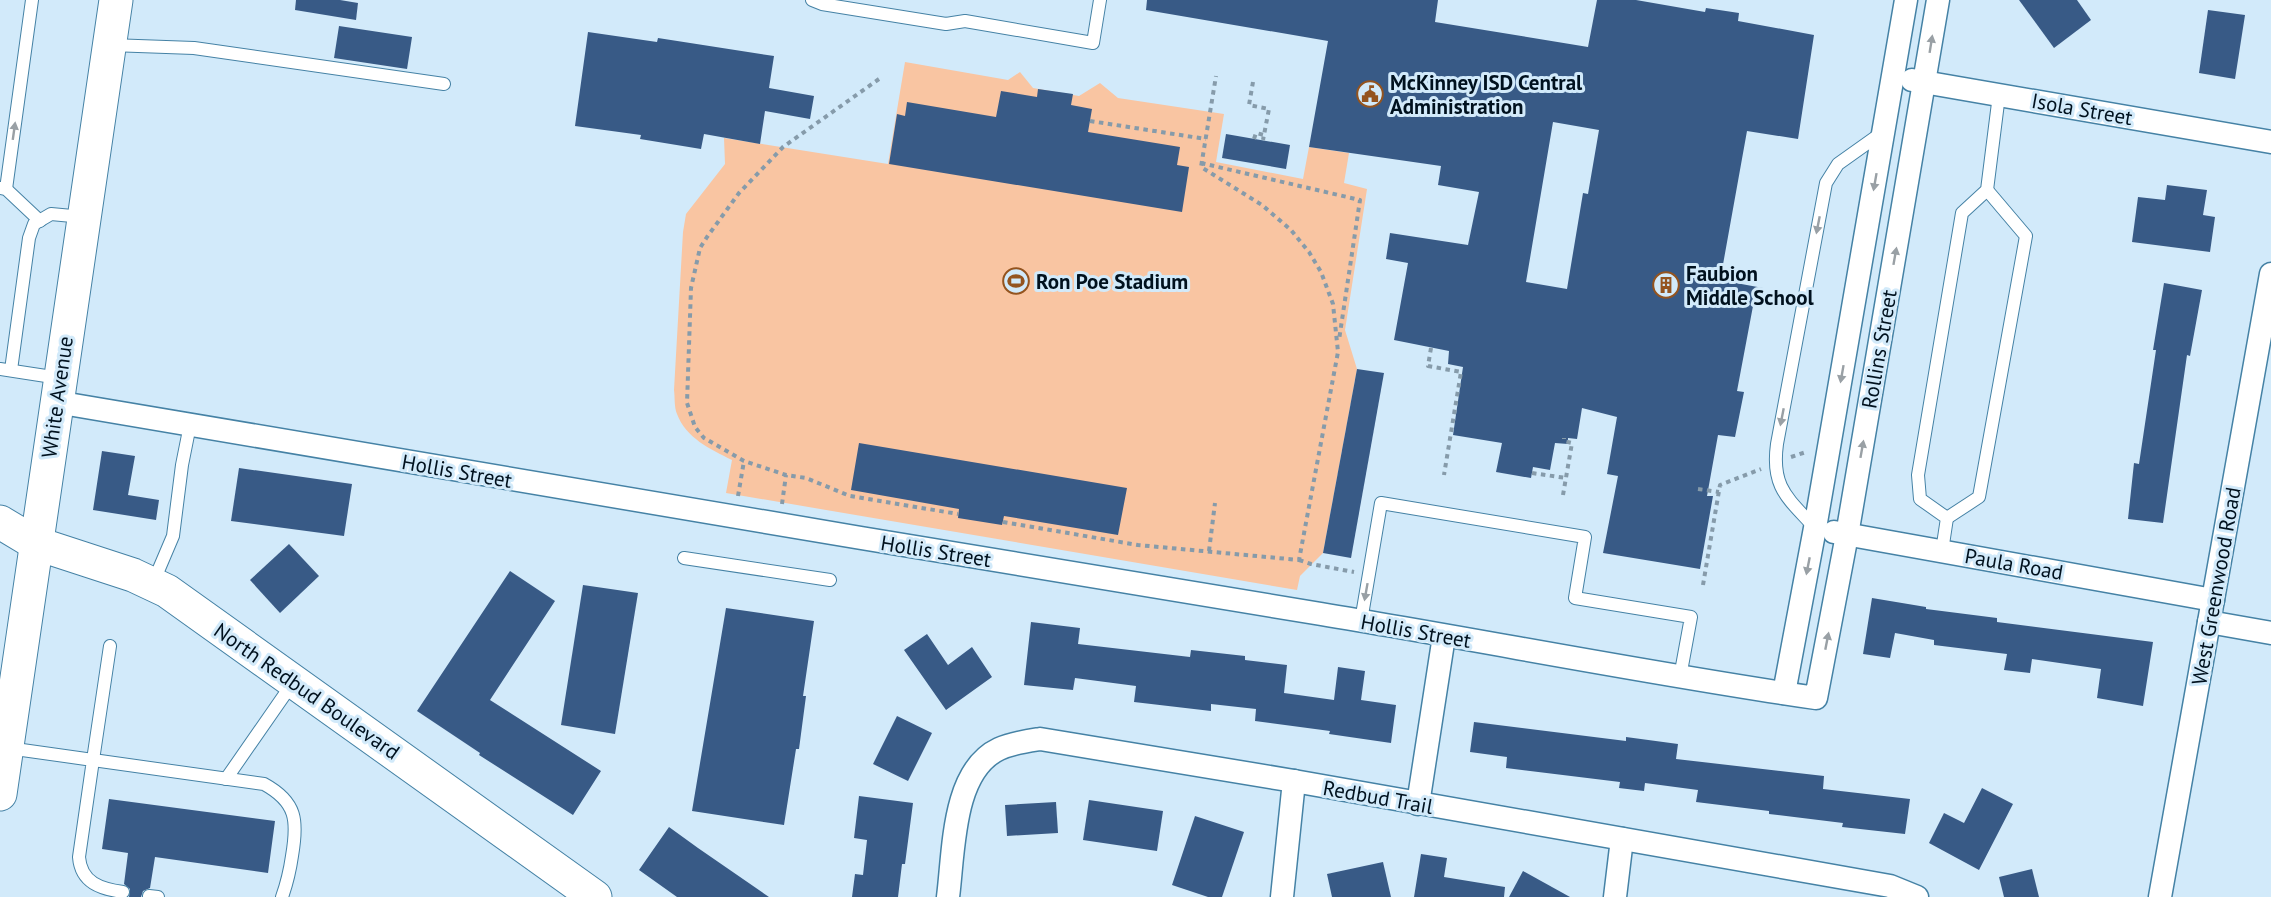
<svg xmlns="http://www.w3.org/2000/svg" width="2271" height="897" font-family="'PT Sans',sans-serif">
	<style>
		.green { fill: #f9c5a2 }
		.building { fill: #385a86; fill-rule: evenodd }
		.lines { fill: none; stroke-linecap: round; stroke-linejoin: round }
		.lane-casing { stroke: #4582a5; stroke-width: 14 }
		.street-casing { stroke: #4582a5; stroke-width: 25 }
		.secondary-casing { stroke: #4582a5; stroke-width: 35 }
		.path { stroke: #869baa; stroke-width: 4; stroke-dasharray: 4.5 4.5; stroke-linecap: butt }
		.lane { stroke: #fff; stroke-width: 12 }
		.street { stroke: #fff; stroke-width: 22 }
		.secondary { stroke: #fff; stroke-width: 33 }
		.oneway { fill: #99a0a5 }
		.labels { text-anchor: middle; dominant-baseline: central; stroke-width: 6; stroke-linejoin: round; paint-order: stroke }
		.poi-label { font-size: 21px; font-weight: bold; fill: #00111e; stroke: #d2eafa; text-anchor: start }
		.street-label { font-size: 21px; fill: #00111e; stroke: #d2eafa }
	</style>
	<rect width="100%" height="100%" fill="#d2eafa"/>
	<path class="green" d="M 905,62 L 1008,80 L 1020,72 L 1033,88 L 1079,96 L 1100,83 L 1118,98 L 1224,114 L 1216,162 L 1303,179 L 1309,147 L 1349,153 L 1344,183 L 1367,189 L 1345,330 L 1357,369 L 1323,553 L 1300,576 L 1297,590 L 726,493 L 732,460 C 710,449 686,438 677,414 C 674,407 675,397 674,390 L 683,232 L 686,214 L 725,164 L 724,138 L 888,164 Z"/>
	<g class="building">
		<path d="M 296,0 L 340,0 L 358,3 L 356,20 L 295,10 Z"/>
		<path d="M 1147,0 L 1438,0 L 1435,22 L 1588,47 L 1597,0 L 1636,0 L 1705,12 L 1706,8 L 1739,13 L 1738,21 L 1814,35 L 1798,139 L 1747,131 L 1722,270 L 1737,272 L 1736,283 L 1763,288 L 1759,307 L 1753,306 L 1737,391 L 1744,392 L 1735,437 L 1718,435 L 1707,496 L 1713,496 L 1700,569 L 1603,553 L 1618,476 L 1607,474 L 1617,417 L 1582,408 L 1577,439 L 1568,438 L 1568,444 L 1555,443 L 1550,470 L 1533,467 L 1531,478 L 1496,472 L 1502,443 L 1453,435 L 1463,367 L 1448,364 L 1449,351 L 1394,340 L 1408,263 L 1386,259 L 1390,233 L 1468,245 L 1479,192 L 1438,185 L 1441,166 L 1309,147 L 1328,41 L 1146,10 ZM 1553,122 L 1599,130 L 1588,194 L 1583,193 L 1567,289 L 1526,282 Z"/>
		<path d="M 2019,0 L 2077,0 L 2091,20 L 2054,48 Z"/>
		<path d="M 2208,10 L 2245,15 L 2235,79 L 2199,73 Z"/>
		<path d="M 339,26 L 412,37 L 407,69 L 334,58 Z"/>
		<path d="M 588,32 L 657,42 L 658,38 L 774,56 L 769,88 L 814,96 L 810,119 L 765,111 L 760,144 L 704,134 L 701,149 L 640,139 L 641,135 L 575,126 Z"/>
		<path d="M 1038,89 L 1073,94 L 1071,105 L 1092,109 L 1088,132 L 1180,147 L 1177,165 L 1189,167 L 1182,212 L 889,164 L 897,114 L 905,116 L 907,102 L 996,117 L 1001,91 L 1037,97 Z"/>
		<path d="M 1226,134 L 1290,145 L 1286,169 L 1222,158 Z"/>
		<path d="M 2167,185 L 2207,190 L 2203,215 L 2215,217 L 2210,252 L 2132,242 L 2138,197 L 2165,200 Z"/>
		<path d="M 2164,283 L 2202,290 L 2190,356 L 2187,355 L 2163,523 L 2128,519 L 2134,463 L 2139,464 L 2156,350 L 2153,350 Z"/>
		<path d="M 1357,369 L 1384,373 L 1351,558 L 1323,553 Z"/>
		<path d="M 859,443 L 1127,488 L 1118,535 L 1004,516 L 1002,525 L 958,518 L 959,509 L 851,490 Z"/>
		<path d="M 102,451 L 135,456 L 128,495 L 159,500 L 156,520 L 93,510 Z"/>
		<path d="M 239,468 L 352,484 L 344,536 L 231,521 Z"/>
		<path d="M 289,544 L 319,576 L 280,613 L 250,580 Z"/>
		<path d="M 510,571 L 555,601 L 490,700 L 601,771 L 573,815 L 479,755 L 480,753 L 417,711 Z"/>
		<path d="M 583,585 L 638,593 L 615,734 L 561,725 Z"/>
		<path d="M 1872,598 L 1926,607 L 1926,609 L 1997,618 L 1997,622 L 2153,642 L 2143,706 L 2097,698 L 2101,669 L 2032,659 L 2030,673 L 2004,670 L 2007,654 L 1934,645 L 1934,640 L 1895,633 L 1890,658 L 1863,654 Z"/>
		<path d="M 726,608 L 814,621 L 803,696 L 806,696 L 799,749 L 796,749 L 784,825 L 692,811 Z"/>
		<path d="M 1031,622 L 1080,628 L 1078,644 L 1190,657 L 1191,650 L 1245,656 L 1245,660 L 1287,665 L 1284,693 L 1334,700 L 1338,667 L 1365,671 L 1361,700 L 1396,705 L 1391,743 L 1329,734 L 1330,731 L 1255,721 L 1256,709 L 1211,704 L 1211,711 L 1134,702 L 1136,686 L 1075,678 L 1073,690 L 1024,685 Z"/>
		<path d="M 927,634 L 948,665 L 972,647 L 992,677 L 946,710 L 904,650 Z"/>
		<path d="M 897,716 L 932,733 L 908,781 L 873,764 Z"/>
		<path d="M 1474,722 L 1626,741 L 1626,737 L 1678,744 L 1676,759 L 1824,776 L 1823,789 L 1910,799 L 1905,834 L 1842,827 L 1843,823 L 1769,814 L 1769,811 L 1696,802 L 1698,790 L 1645,783 L 1644,791 L 1619,788 L 1620,782 L 1506,768 L 1507,757 L 1470,752 Z"/>
		<path d="M 1982,788 L 2013,804 L 1979,870 L 1929,843 L 1944,813 L 1964,823 Z"/>
		<path d="M 859,796 L 913,803 L 905,864 L 902,864 L 898,897 L 852,897 L 855,874 L 863,875 L 867,840 L 854,838 Z"/>
		<path d="M 109,799 L 275,821 L 268,873 L 155,857 L 150,888 L 143,891 L 141,897 L 129,897 L 130,889 L 124,884 L 128,853 L 102,849 Z"/>
		<path d="M 1089,800 L 1163,811 L 1157,851 L 1083,840 Z"/>
		<path d="M 1056,802 L 1058,833 L 1007,836 L 1005,805 Z"/>
		<path d="M 1195,816 L 1244,832 L 1222,897 L 1208,897 L 1172,885 Z"/>
		<path d="M 669,827 L 698,848 L 769,897 L 677,897 L 639,870 Z"/>
		<path d="M 1421,854 L 1447,858 L 1444,877 L 1505,887 L 1504,897 L 1414,897 Z"/>
		<path d="M 1383,862 L 1391,897 L 1332,897 L 1327,874 Z"/>
		<path d="M 2032,869 L 2039,897 L 2004,897 L 1999,877 Z"/>
		<path d="M 1523,871 L 1570,897 L 1509,897 Z"/>
	</g>
	<g class="lines">
		<g class="lane-casing">
			<g id="lane">
				<path d="M 812,0 L 822,4 L 946,24 L 965,21 L 1093,43 L 1100,0"/>
				<path d="M 110,45 L 194,48 L 444,84"/>
				<path d="M 0,188 L 6,189 L 40,221"/>
				<path d="M 6,189 L 32,0"/>
				<path d="M 0,369 L 59,378"/>
				<path d="M 11,370 L 29,238 L 34,224 L 51,214 L 83,217"/>
				<path d="M 1947,518 L 1979,497 L 2026,236 L 1987,190"/>
				<path d="M 1815,528 C 1788,498 1771,488 1777,444 L 1826,183 L 1838,164 L 1883,132"/>
				<path d="M 1942,551 L 1947,518 L 1920,499 L 1918,475 L 1962,213 L 1987,190 L 1999,95"/>
				<path d="M 684,558 L 830,580"/>
				<path d="M 153,583 L 173,536 L 182,465 L 190,425"/>
				<path d="M 1361,621 L 1381,503 L 1585,537 L 1575,598 L 1691,617 L 1680,677"/>
				<path d="M 110,646 L 93,760 L 264,784 C 297,802 298,821 292,856 C 290,870 287,883 282,897"/>
				<path d="M 8,748 L 93,760 L 79,857 C 81,883 101,889 123,892"/>
				<path d="M 226,779 L 292,684"/>
				<path d="M 149,896 L 158,897"/>
			</g>
		</g>
		<g class="street-casing">
			<g id="street">
				<path d="M 1912,80 L 2271,142"/>
				<path d="M 56,402 C 478,474 899,545 1321,614 C 1486,641 1651,674 1816,698 L 1847,535 L 1938,0"/>
				<path d="M 1834,532 L 2213,600"/>
				<path d="M 2209,622 L 2271,633"/>
				<path d="M 1784,693 L 1815,528 L 1906,0"/>
				<path d="M 1418,804 L 1444,636"/>
				<path d="M 948,897 C 954,851 952,771 999,749 C 1012,743 1027,741 1040,739 L 1294,781 L 1890,886 L 1917,897"/>
				<path d="M 1282,897 L 1294,781"/>
				<path d="M 1615,897 L 1622,839"/>
				<path d="M 2160,897 L 2271,274"/>
			</g>
		</g>
		<g class="secondary-casing">
			<g id="secondary">
				<path d="M 0,522 L 35,543 L 133,575 L 167,591 L 595,897"/>
				<path d="M 0,794 L 116,0"/>
			</g>
		</g>
		<g class="path">
			<path d="M 879,79 L 783,147 L 739,193 L 707,237 L 700,248 L 691,288 L 687,403 L 695,427 L 704,438 L 744,461 L 786,475 L 806,478 L 850,496 L 958,514"/>
			<path d="M 1253,82 L 1249,105 L 1269,109 L 1263,140"/>
			<path d="M 1090,121 L 1206,139"/>
			<path d="M 1254,139 L 1256,133 L 1264,135"/>
			<path d="M 1201,163 L 1360,200 L 1339,340"/>
			<path d="M 1431,348 L 1428,366 L 1461,372 L 1444,475"/>
			<path d="M 1791,457 L 1806,452"/>
			<path d="M 1532,473 L 1566,478"/>
			<path d="M 1698,489 L 1719,492"/>
			<path d="M 1563,495 L 1572,443 L 1564,441 L 1564,438"/>
			<path d="M 738,496 L 744,461"/>
			<path d="M 782,504 L 786,475"/>
			<path d="M 1003,522 L 1138,545 L 1299,560 L 1338,352 L 1333,304 L 1321,272 L 1309,252 L 1291,230 L 1262,205 L 1201,167 L 1216,76"/>
			<path d="M 1209,551 L 1215,503"/>
			<path d="M 1299,560 L 1311,564 L 1354,572"/>
			<path d="M 1703,585 L 1720,485 L 1761,469"/>
		</g>
		<use href="#lane" class="lane"/>
		<use href="#street" class="street"/>
		<use href="#secondary" class="secondary"/>
	</g>
	<defs><path id="oneway-solid" d="M-6-.8H1V-3.2L6.5 0L1 3.2V.8H-6Z" transform="scale(1.5)"/></defs>
	<g class="oneway">
		<use href="#oneway-solid" transform="translate(1931 44) rotate(-81)"/>
		<use href="#oneway-solid" transform="translate(14 131) rotate(-82)"/>
		<use href="#oneway-solid" transform="translate(1875 182) rotate(100)"/>
		<use href="#oneway-solid" transform="translate(1818 225) rotate(101)"/>
		<use href="#oneway-solid" transform="translate(1895 256) rotate(-80)"/>
		<use href="#oneway-solid" transform="translate(1842 374) rotate(100)"/>
		<use href="#oneway-solid" transform="translate(1782 417) rotate(101)"/>
		<use href="#oneway-solid" transform="translate(1862 449) rotate(-80)"/>
		<use href="#oneway-solid" transform="translate(1808 566) rotate(101)"/>
		<use href="#oneway-solid" transform="translate(1366 592) rotate(100)"/>
		<use href="#oneway-solid" transform="translate(1827 641) rotate(-79)"/>
	</g>
	<defs>
		<g id="civic-ring" transform="scale(1.35)"><circle r="9.5" fill="#d2eafa" stroke="#94541f" stroke-width="1.5"/><path d="M-.6-6.5H3V-4.5H.6V-3L4-1V1h2V6H-6V1h2V-1L-.6-3ZM-1.2 2.5V6h2.4V2.5Z" fill="#94541f"/></g>
		<g id="stadium-ring" transform="scale(1.35)"><circle r="9.5" fill="#d2eafa" stroke="#94541f" stroke-width="1.5"/><path d="M0-5a6.5 5 0 1 0 0 10a6.5 5 0 1 0 0-10ZM-3.5-1.8h7v3.6h-7Z" fill="#94541f"/></g>
		<g id="building-ring" transform="scale(1.35)"><circle r="9.5" fill="#d2eafa" stroke="#94541f" stroke-width="1.5"/><path d="M-4-6H4V6H1V3H-1V6H-4ZM-2.5-4.3h1.7v1.8h-1.7ZM.8-4.3h1.7v1.8H.8ZM-2.5-1h1.7V.8h-1.7ZM.8-1h1.7V.8H.8Z" fill="#94541f"/></g>
	</defs>
	<g fill-rule="evenodd">
		<use href="#civic-ring" x="1370" y="94"/>
		<use href="#stadium-ring" x="1016" y="281"/>
		<use href="#building-ring" x="1666" y="285"/>
	</g>
	<g class="labels">
		<g class="poi-label">
			<text x="1390" y="82">McKinney ISD Central<tspan x="1390" dy="24">Administration</tspan></text>
			<text x="1686" y="273">Faubion<tspan x="1686" dy="24">Middle School</tspan></text>
			<text x="1036" y="281">Ron Poe Stadium</text>
		</g>
		<g class="street-label">
			<text transform="translate(2082 109) rotate(10)">Isola Street</text>
			<text transform="translate(1879 349) rotate(-80)">Rollins Street</text>
			<text transform="translate(57 397) rotate(-82)">White Avenue</text>
			<text transform="translate(457 471) rotate(10)">Hollis Street</text>
			<text transform="translate(936 551) rotate(9)">Hollis Street</text>
			<text transform="translate(2014 564) rotate(10)">Paula Road</text>
			<text transform="translate(2216 586) rotate(-80)">West Greenwood Road</text>
			<text transform="translate(1416 631) rotate(10)">Hollis Street</text>
			<text transform="translate(307 691) rotate(35)">North Redbud Boulevard</text>
			<text transform="translate(1378 797) rotate(10)">Redbud Trail</text>
		</g>
	</g>
</svg>
